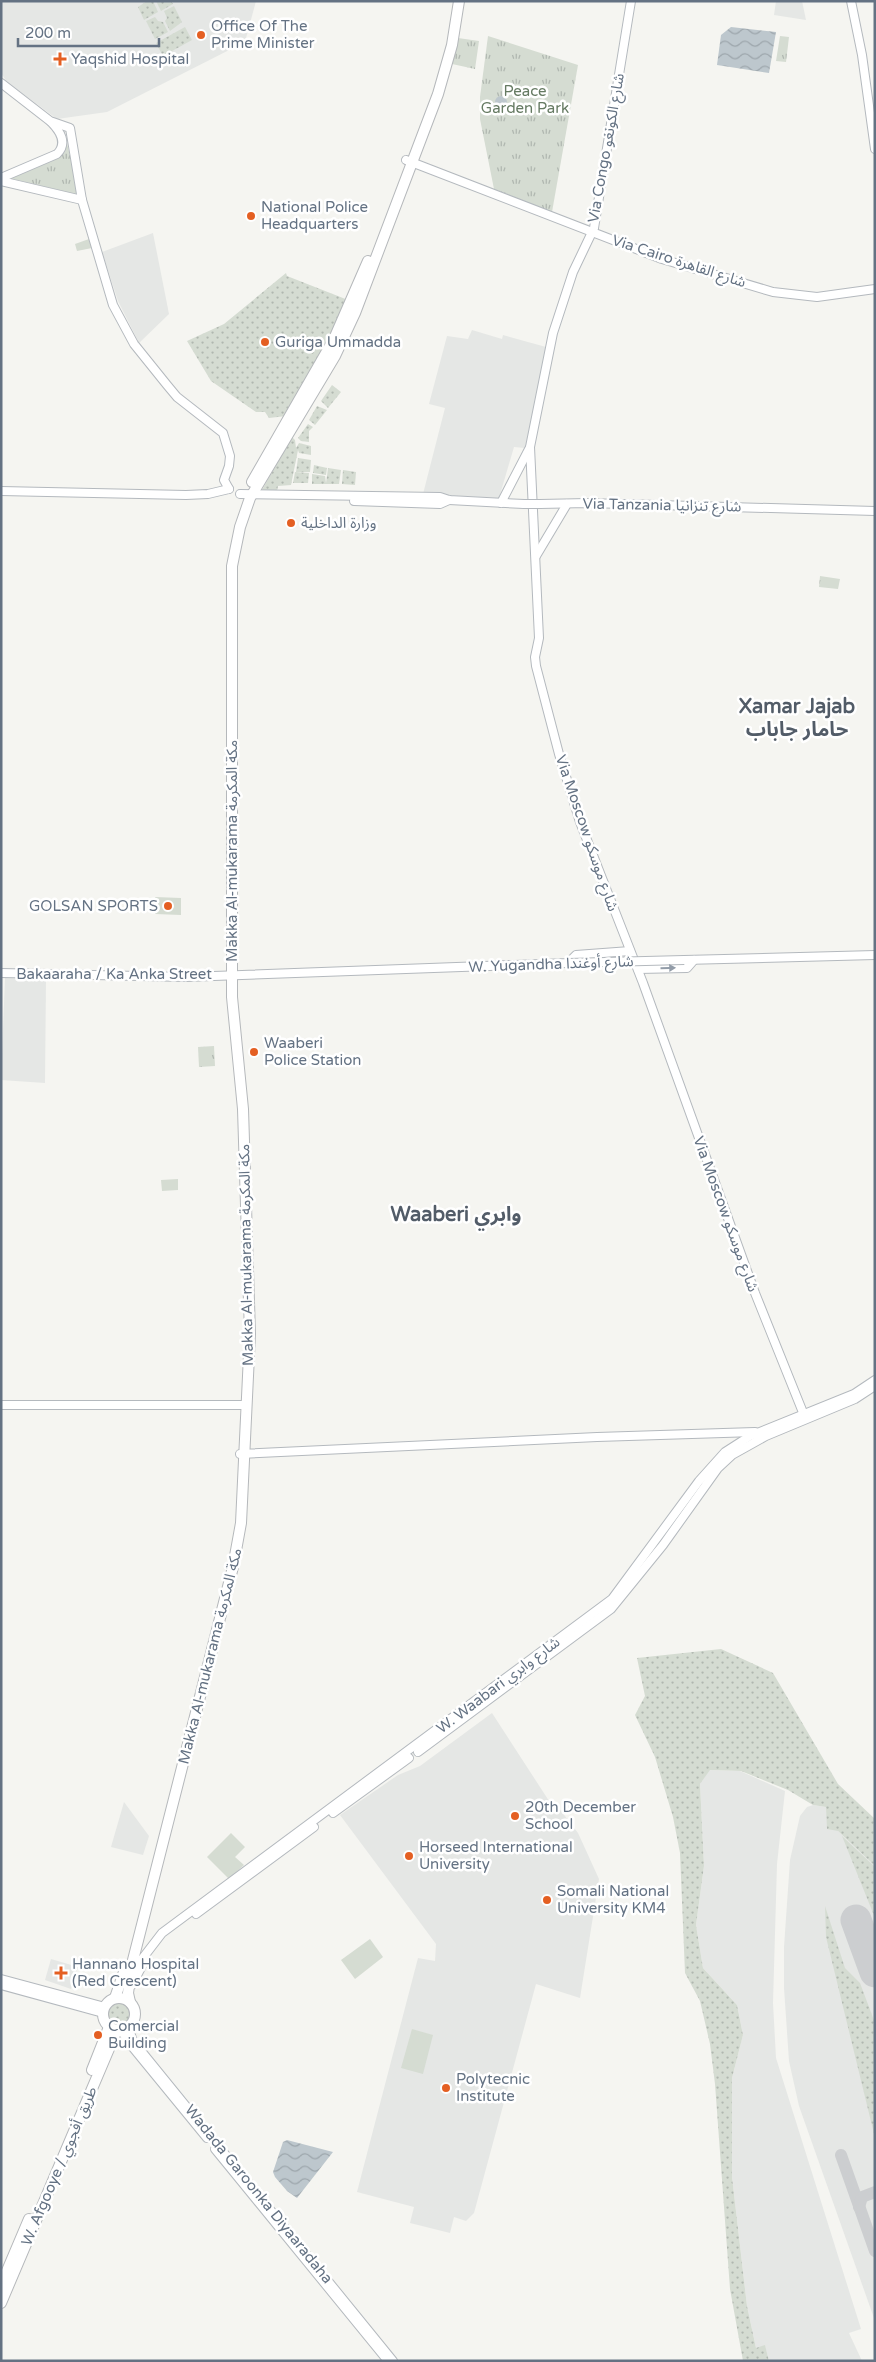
<svg xmlns="http://www.w3.org/2000/svg" width="876" height="2362" font-family="'Varela Round','Noto Sans Arabic',sans-serif">
	<style>
		.built { fill: #e5e7e5 }
		.grass { fill: url(#grass-dots) }
		.park { fill: url(#park-tufts) }
		.pitch { fill: #d5dcd2 }
		.water { fill: url(#water-waves) }
		.lines { fill: none; stroke-linecap: round; stroke-linejoin: round }
		.taxiway { stroke: #ccced0; stroke-width: 12 }
		.runway { stroke: #ccced0; stroke-width: 31 }
		.secondary-casing { stroke: #b4b9be; stroke-width: 10 }
		.highway-casing { stroke: #b5b8bb; stroke-width: 12 }
		.secondary { stroke: #fff; stroke-width: 8 }
		.highway { stroke: #fff; stroke-width: 10 }
		.secondary-bridge-casing { stroke: #b4b9be; stroke-width: 10; stroke-linecap: butt }
		.secondary-bridge { stroke: #fff; stroke-width: 8 }
		.oneway { fill: #929ca8 }
		.poi-dot { fill: #e45f22; stroke: #fff; stroke-width: 2 }
		.labels { text-anchor: middle; dominant-baseline: central; stroke-width: 5; stroke-linejoin: round; paint-order: stroke }
		.poi-label { font-size: 15px; fill: #647283; stroke: #fff; text-anchor: start }
		.park-label { font-size: 15px; fill: #657a62; stroke: #fff }
		.street-label { font-size: 15px; fill: #647283; stroke: #fff }
		.district-label { font-size: 20px; font-weight: bold; fill: #525c68; stroke: #fff }
	</style>
	<defs>
		<pattern id="grass-dots" width="8" height="8" patternUnits="userSpaceOnUse" patternTransform="scale(1.25)"><rect width="8" height="8" fill="#d5dcd2"/><path d="M2 2h.1M6 6h.1" fill="none" stroke="#b0b7b0" stroke-width="1.8" stroke-linecap="round"/></pattern>
		<pattern id="park-tufts" width="24" height="20" patternUnits="userSpaceOnUse" patternTransform="scale(1.25)"><rect width="24" height="20" fill="#d5dcd2"/><path d="M3 7l-1-3M5 7V3M7 7l1-3M15 17l-1-3M17 17v-4M19 17l1-3" fill="none" stroke="#b0b7b0"/></pattern>
		<pattern id="water-waves" width="16" height="10" patternUnits="userSpaceOnUse" patternTransform="scale(1.25)"><rect width="16" height="10" fill="#bdc7cd"/><path d="M0 5q4-4 8 0t8 0" fill="none" stroke="#9da6ac"/></pattern>
	</defs>
	<rect width="100%" height="100%" fill="#f5f5f1"/>
	<g class="built">
		<path d="M 1,1 L 256,1 L 245,42 L 107,112 L 57,119 L 7,82 L 1,73 Z"/>
		<path d="M 776,1 L 802,1 L 806,20 L 774,15 Z"/>
		<path d="M 153,233 L 169,314 L 139,343 L 118,301 L 102,252 Z"/>
		<path d="M 472,330 L 502,339 L 503,335 L 546,347 L 525,448 L 514,447 L 499,498 L 423,494 L 445,408 L 429,404 L 447,336 L 468,339 Z"/>
		<path d="M 5,978 L 46,980 L 45,1083 L 1,1080 Z"/>
		<path d="M 492,1713 L 551,1804 L 555,1803 L 578,1833 L 599,1879 L 580,1998 L 536,1984 L 474,2213 L 466,2221 L 454,2217 L 450,2233 L 410,2223 L 414,2207 L 357,2192 L 418,1958 L 435,1961 L 436,1944 L 340,1815 L 398,1775 L 420,1766 Z"/>
		<path d="M 709,1770 L 740,1771 L 785,1791 L 777,1864 L 773,2003 L 776,2058 L 861,2329 L 849,2333 L 862,2361 L 769,2361 L 765,2346 L 756,2348 L 747,2306 L 732,2177 L 732,2078 L 743,2035 L 737,2005 L 703,1968 L 696,1925 L 704,1866 L 700,1784 Z"/>
		<path d="M 124,1802 L 149,1836 L 143,1855 L 111,1847 Z"/>
		<path d="M 813,1805 L 826,1807 L 838,1831 L 875,1866 L 875,2321 L 799,2106 L 789,2061 L 784,1988 L 784,1947 L 790,1860 L 800,1816 L 807,1807 Z"/>
		<path d="M 51,1959 L 78,1967 L 71,1989 L 45,1980 Z"/>
	</g>
	<g class="grass">
		<path d="M 147,1 L 153,1 L 158,12 L 144,20 L 138,7 Z"/>
		<path d="M 156,1 L 171,1 L 173,4 L 161,11 Z"/>
		<path d="M 174,6 L 182,22 L 170,31 L 165,21 L 167,18 L 164,11 Z"/>
		<path d="M 155,17 L 158,21 L 163,22 L 168,32 L 155,39 L 146,21 Z"/>
		<path d="M 185,27 L 192,40 L 163,56 L 156,43 Z"/>
		<path d="M 286,273 L 287,276 L 348,300 L 323,351 L 286,416 L 269,418 L 265,412 L 256,412 L 211,381 L 187,341 L 224,324 Z"/>
		<path d="M 332,385 L 341,392 L 328,408 L 321,401 Z"/>
		<path d="M 317,406 L 327,410 L 315,425 L 309,420 Z"/>
		<path d="M 308,424 L 313,427 L 309,431 L 309,442 L 301,441 L 298,438 Z"/>
		<path d="M 292,437 L 295,440 L 296,448 L 299,443 L 311,446 L 311,455 L 299,453 L 298,450 L 291,485 L 278,486 L 277,491 L 262,490 Z"/>
		<path d="M 298,458 L 311,460 L 310,472 L 296,472 Z"/>
		<path d="M 314,465 L 327,468 L 326,475 L 313,473 Z"/>
		<path d="M 328,468 L 341,470 L 339,484 L 312,484 L 312,474 L 325,476 L 326,483 L 327,476 L 335,477 L 327,476 Z"/>
		<path d="M 343,470 L 356,472 L 355,485 L 342,484 Z"/>
		<path d="M 295,472 L 309,473 L 308,483 L 293,483 Z"/>
		<path d="M 721,1649 L 773,1673 L 838,1784 L 875,1819 L 875,1866 L 838,1831 L 827,1829 L 826,1807 L 813,1805 L 788,1790 L 741,1771 L 710,1770 L 700,1784 L 704,1866 L 696,1925 L 703,1968 L 737,2005 L 743,2035 L 732,2078 L 732,2177 L 747,2306 L 756,2348 L 765,2345 L 769,2361 L 743,2361 L 730,2289 L 715,2084 L 710,2044 L 700,2001 L 685,1973 L 680,1853 L 673,1817 L 655,1757 L 635,1715 L 645,1696 L 637,1658 Z"/>
		<path d="M 842,1836 L 875,1867 L 875,1918 Z"/>
		<path d="M 825,1906 L 845,1968 L 860,1983 L 875,2023 L 875,2138 L 826,1937 Z"/>
		<circle cx="119" cy="2014" r="11"/>
	</g>
	<g class="park">
		<path d="M 488,36 L 578,65 L 552,212 L 494,189 L 480,119 L 480,97 Z"/>
		<path d="M 780,36 L 789,37 L 786,62 L 776,61 Z"/>
		<path d="M 458,38 L 479,41 L 475,69 L 452,64 Z"/>
		<path d="M 67,143 L 79,195 L 5,177 L 57,158 L 62,154 Z"/>
		<path d="M 820,576 L 840,579 L 838,589 L 819,587 Z"/>
		<path d="M 214,1046 L 215,1066 L 199,1067 L 198,1047 Z"/>
		<path d="M 178,1179 L 178,1190 L 162,1191 L 161,1180 Z"/>
	</g>
	<g class="pitch">
		<path d="M 89,239 L 92,248 L 77,251 L 75,244 Z"/>
		<path d="M 155,897 L 181,898 L 181,915 L 155,914 Z"/>
		<path d="M 231,1833 L 245,1847 L 235,1857 L 244,1865 L 229,1879 L 207,1857 Z"/>
		<path d="M 370,1939 L 383,1957 L 355,1979 L 341,1960 Z"/>
		<path d="M 412,2029 L 433,2035 L 423,2074 L 401,2068 Z"/>
	</g>
	<g class="water">
		<path d="M 731,27 L 776,32 L 769,73 L 717,65 L 721,35 Z"/>
		<circle cx="501" cy="102" r="6"/>
		<path d="M 287,2140 L 333,2152 L 297,2198 L 287,2191 L 275,2177 L 273,2172 L 283,2142 Z"/>
	</g>
	<g class="lines">
		<g class="taxiway">
			<path d="M 841,2155 L 875,2251"/>
			<path d="M 859,2207 L 862,2197 L 875,2192"/>
		</g>
		<path class="runway" d="M 856,1920 L 875,1972"/>
		<g class="secondary-casing">
			<g id="secondary">
				<path d="M 631,1 L 594,228 L 573,272 L 553,333 L 530,447 L 539,638 L 535,657 L 536,666 L 559,754 L 580,822 L 643,983 L 755,1293 L 804,1415"/>
				<path d="M 851,1 L 862,55 L 875,149"/>
				<path d="M 1,83 L 50,121 L 70,128 L 82,200 L 113,305 L 134,344 L 167,385 L 177,397 L 223,433 L 230,456 L 229,466 L 224,480 L 229,489"/>
				<path d="M 406,160 L 662,259 L 773,292 L 817,297 L 875,289"/>
				<path d="M 1,178 L 57,154 C 68,143 60,131 51,122"/>
				<path d="M 1,181 L 82,200"/>
				<path d="M 1,491 L 186,495 L 208,494 L 229,489"/>
				<path d="M 240,494 L 440,497 L 449,500 L 524,504"/>
				<path d="M 354,501 L 440,504 L 449,500"/>
				<path d="M 501,503 L 529,449"/>
				<path d="M 540,504 L 587,503 L 875,511"/>
				<path d="M 536,556 L 567,504"/>
				<path d="M 684,960 L 875,955"/>
				<path d="M 638,969 L 687,968 L 694,960"/>
				<path d="M 1,973 L 186,977 L 568,963 L 576,955 L 630,951"/>
				<path d="M 1,1405 L 246,1405"/>
				<path d="M 240,1454 L 597,1437 L 755,1432"/>
				<path d="M 418,1752 L 611,1609 L 663,1545 L 718,1468 L 732,1455 L 766,1436 L 855,1399 L 875,1386"/>
				<path d="M 333,1813 L 409,1758"/>
				<path d="M 196,1914 L 314,1827"/>
				<path d="M 132,1972 L 162,1933 L 612,1599 L 699,1481 L 725,1452 L 750,1436 L 854,1394 L 875,1380"/>
				<path d="M 1,1979 L 105,2007"/>
				<path d="M 1,1985 L 103,2013"/>
				<path d="M 132,1985 L 144,1962"/>
				<path d="M 128,2027 L 133,2041 L 393,2361"/>
				<path d="M 121,2030 L 130,2044 L 207,2138"/>
				<path d="M 215,2149 L 388,2361"/>
			</g>
		</g>
		<g class="highway-casing">
			<g id="highway">
				<path d="M 252,482 L 334,339 L 368,261"/>
				<path d="M 115,1998 L 126,1966"/>
				<circle cx="119" cy="2014" r="16"/>
				<path d="M 130,2002 L 128,1993 L 132,1964 L 233,1567 L 241,1523 L 250,1334 L 243,1109 L 232,997 L 232,566 L 240,527 L 250,498 L 335,356 L 355,313 L 438,94 L 452,45 L 459,1"/>
				<path d="M 92,2070 L 109,2027"/>
				<path d="M 1,2285 L 29,2219"/>
				<path d="M 1,2303 L 117,2030"/>
			</g>
		</g>
		<use href="#secondary" class="secondary"/>
		<use href="#highway" class="highway"/>
		<g class="secondary-bridge-casing">
			<g id="secondary-bridge">
				<path d="M 524,504 L 540,504"/>
				<path d="M 568,963 L 684,960"/>
			</g>
		</g>
		<use href="#secondary-bridge" class="secondary-bridge"/>
	</g>
	<defs><path id="oneway-solid" d="M-6-.8H1V-3.2L6.5 0L1 3.2V.8H-6Z" transform="scale(1.25)"/></defs>
	<use class="oneway" href="#oneway-solid" transform="translate(668 968) rotate(-2)"/>
	<g class="poi-dot">
		<circle cx="201" cy="35" r="5"/>
		<path d="M57.5 51.5h5v5h5v5h-5v5h-5v-5h-5v-5h5z"/>
		<circle cx="251" cy="216" r="5"/>
		<circle cx="265" cy="342" r="5"/>
		<circle cx="291" cy="523" r="5"/>
		<circle cx="168" cy="906" r="5"/>
		<circle cx="254" cy="1052" r="5"/>
		<circle cx="515" cy="1816" r="5"/>
		<circle cx="409" cy="1856" r="5"/>
		<circle cx="547" cy="1900" r="5"/>
		<path d="M58.5 1965.5h5v5h5v5h-5v5h-5v-5h-5v-5h5z"/>
		<circle cx="98" cy="2035" r="5"/>
		<circle cx="446" cy="2088" r="5"/>
	</g>
	<g class="labels">
		<g class="poi-label">
			<text x="211" y="26">Office Of The<tspan x="211" dy="17">Prime Minister</tspan></text>
			<text x="71" y="59">Yaqshid Hospital</text>
			<text x="261" y="207">National Police<tspan x="261" dy="17">Headquarters</tspan></text>
			<text x="275" y="342">Guriga Ummadda</text>
			<text x="301" y="523">وزارة الداخلية</text>
			<text x="158" y="906" text-anchor="end">GOLSAN SPORTS</text>
			<text x="264" y="1043">Waaberi<tspan x="264" dy="17">Police Station</tspan></text>
			<text x="525" y="1807">20th December<tspan x="525" dy="17">School</tspan></text>
			<text x="419" y="1847">Horseed International<tspan x="419" dy="17">University</tspan></text>
			<text x="557" y="1891">Somali National<tspan x="557" dy="17">University KM4</tspan></text>
			<text x="72" y="1964">Hannano Hospital<tspan x="72" dy="17">(Red Crescent)</tspan></text>
			<text x="108" y="2026">Comercial<tspan x="108" dy="17">Building</tspan></text>
			<text x="456" y="2079">Polytecnic<tspan x="456" dy="17">Institute</tspan></text>
		</g>
		<g class="park-label">
			<text x="525" y="91">Peace<tspan x="525" dy="17">Garden Park</tspan></text>
		</g>
		<g class="street-label">
			<text transform="translate(606 148) rotate(-80)">Via Congo شارع الكونغو</text>
			<text transform="translate(679 261) rotate(18)">Via Cairo شارع القاهرة</text>
			<text transform="translate(662 505) rotate(1)">Via Tanzania شارع تنزانيا</text>
			<text transform="translate(587 833) rotate(71)">Via Moscow شارع موسكو</text>
			<text transform="translate(232 851) rotate(-90)">Makka Al-mukarama مكة المكرمة</text>
			<text transform="translate(551 964) rotate(-2)">W. Yugandha شارع أوغندا</text>
			<text x="114" y="974">Bakaaraha / Ka Anka Street</text>
			<text transform="translate(726 1214) rotate(70)">Via Moscow شارع موسكو</text>
			<text transform="translate(246 1255) rotate(-91)">Makka Al-mukarama مكة المكرمة</text>
			<text transform="translate(210 1656) rotate(-76)">Makka Al-mukarama مكة المكرمة</text>
			<text transform="translate(498 1685) rotate(-37)">W. Waabari شارع وابري</text>
			<text transform="translate(59 2166) rotate(-67)">W. Afgooye / طريق أفجوي</text>
			<text transform="translate(259 2194) rotate(51)">Wadada Garoonka Diyaaradaha</text>
		</g>
		<g class="district-label">
			<text x="797" y="707">Xamar Jajab<tspan x="797" dy="23">حامار جاباب</tspan></text>
			<text x="456" y="1215">Waaberi وابري</text>
		</g>
	</g>
	<rect width="876" height="2362" fill="none" stroke="#647283" stroke-width="5"/>
	<path d="M18 38v8h141v-8" fill="none" stroke="#647283" stroke-width="2.5"/>
	<text x="25" y="38" font-size="15" fill="#647283" stroke="#ffffff" stroke-width="4" paint-order="stroke">200 m</text>
</svg>
